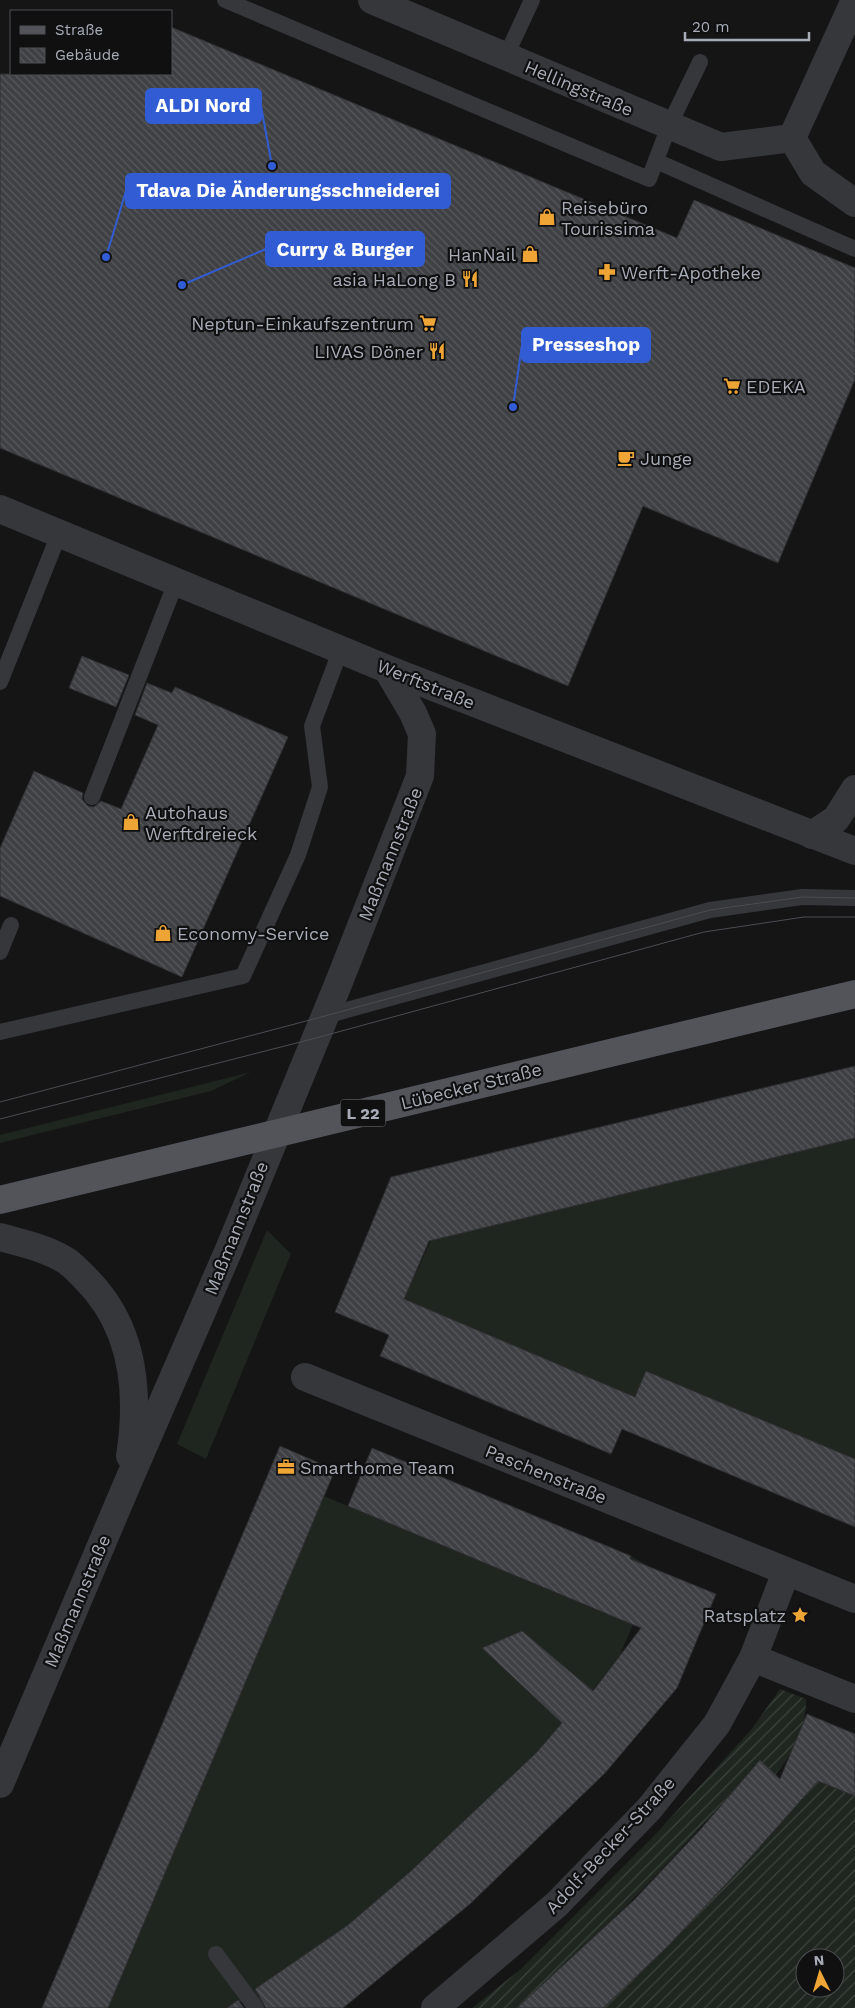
<svg xmlns="http://www.w3.org/2000/svg" width="855" height="2008" font-family="'Work Sans',sans-serif">
	<style>
		.grass { fill: #1f261f }
		.garden { fill: url(#garden-furrows); fill-rule: evenodd }
		.building { fill: url(#building-back-hatch); stroke: #2f2f32 }
		.lines { fill: none; stroke-linecap: round; stroke-linejoin: round }
		.service { stroke: #36373b; stroke-width: 16 }
		.minor { stroke: #36373b; stroke-width: 28 }
		.tertiary { stroke: #36373b; stroke-width: 28 }
		.primary { stroke: #52545a; stroke-width: 28 }
		.tram { stroke: #4b4d52; stroke-width: 1 }
		.labels { text-anchor: middle; dominant-baseline: central; stroke-width: 4.5; stroke-linejoin: round; paint-order: stroke }
		.shield { fill: #101011; stroke: #7a7d84; stroke-width: 1 }
		.shield-label { font-size: 16px; font-weight: bold; fill: #a7acb6 }
		.street-label { font-size: 18px; fill: #a7acb6; stroke: #101011 }
		.poi-label { font-size: 18px; fill: #a7acb6; stroke: #101011; text-anchor: start }
		.leader { fill: none; stroke: #325cd3; stroke-width: 2 }
		.callout-dot { fill: #325cd3; stroke: #101011; stroke-width: 2 }
		.callout { fill: #325cd3; stroke: #325cd3; stroke-width: 2 }
		.callout-label { font-size: 19px; text-anchor: middle; font-weight: bold; fill: #fff }
	</style>
	<defs>
		<pattern id="garden-furrows" width="10" height="10" patternUnits="userSpaceOnUse" patternTransform="scale(1.25)"><rect width="10" height="10" fill="#1f261f"/><path d="M-1 1l2-2M0 10L10 0M9 11l2-2" fill="none" stroke="#3d433d"/></pattern>
		<pattern id="building-back-hatch" width="6" height="6" patternUnits="userSpaceOnUse" patternTransform="scale(1.25)"><rect width="6" height="6" fill="#3f4043"/><path d="M-1 5l2 2M0 0l6 6M5-1l2 2" fill="none" stroke="#58595c"/></pattern>
	</defs>
	<rect width="100%" height="100%" fill="#151516"/>
	<g class="grass">
		<path d="M 251,1072 L 211,1091 L 0,1143 L 0,1135 Z"/>
		<path d="M 855,1138 L 855,1459 L 647,1371 L 635,1397 L 404,1299 L 431,1240 Z"/>
		<path d="M 267,1230 L 291,1254 L 206,1459 L 177,1444 Z"/>
		<path d="M 324,1496 L 606,1614 L 631,1556 L 656,1570 L 620,1655 L 592,1691 L 536,1753 L 444,1842 L 348,1925 L 316,1948 L 284,2008 L 248,2008 L 243,2001 L 233,2008 L 108,2008 Z"/>
	</g>
	<g class="garden">
		<path d="M 780,1689 L 806,1699 C 807,1725 792,1756 775,1775 L 760,1760 C 684,1848 605,1933 516,2008 L 472,2008 L 521,1969 L 653,1837 L 751,1730 Z"/>
		<path d="M 818,1781 L 855,1796 L 855,2008 L 603,2008 L 674,1939 L 740,1869 ZM 805,1958 L 835,1958 L 835,1988 L 805,1988 Z"/>
	</g>
	<g class="building">
		<path d="M 171,27 L 677,238 L 694,200 L 855,268 L 855,379 L 778,563 L 643,506 L 568,686 L 0,448 L 0,74 L 171,74 Z"/>
		<path d="M 82,656 L 129,675 L 116,707 L 69,688 Z"/>
		<path d="M 147,683 L 172,693 L 175,687 L 288,737 L 182,977 L 0,896 L 0,848 L 34,771 L 83,793 L 82,799 L 88,806 L 94,807 L 101,801 L 121,809 L 158,725 L 135,715 Z"/>
		<path d="M 855,1066 L 855,1138 L 429,1241 L 404,1299 L 635,1397 L 646,1371 L 855,1459 L 855,1527 L 622,1429 L 611,1454 L 380,1356 L 389,1335 L 335,1312 L 391,1177 Z"/>
		<path d="M 280,1446 L 335,1470 L 108,2008 L 42,2008 Z"/>
		<path d="M 372,1448 L 631,1556 L 630,1559 L 716,1594 L 677,1688 L 605,1773 L 470,1904 L 343,2008 L 266,2008 L 255,1989 L 348,1925 L 412,1870 L 536,1753 L 562,1723 L 482,1648 L 522,1631 L 593,1691 L 641,1628 L 348,1506 Z"/>
		<path d="M 807,1714 L 855,1734 L 855,1796 L 818,1781 L 740,1869 L 667,1947 L 603,2008 L 517,2008 L 634,1900 L 700,1830 L 760,1760 L 780,1779 Z"/>
		<path d="M 238,2000 L 244,2008 L 227,2008 Z"/>
	</g>
	<g class="lines">
		<g class="service">
			<path d="M 225,0 L 649,179 L 669,126 L 700,62"/>
			<path d="M 506,56 L 532,0"/>
			<path d="M 656,161 L 855,249"/>
			<path d="M 0,682 L 59,534"/>
			<path d="M 92,797 L 176,582"/>
			<path d="M 0,952 L 11,925"/>
			<path d="M 325,1016 L 710,910 L 802,897 L 855,898"/>
			<path d="M 0,1032 L 243,976 L 298,855 L 320,787 L 312,726 L 341,649"/>
			<path d="M 216,1954 L 256,2008"/>
		</g>
		<g class="minor">
			<path d="M 372,0 L 721,147 L 792,138"/>
			<path d="M 792,138 L 855,0"/>
			<path d="M 792,138 L 813,173 L 855,203"/>
			<path d="M 812,835 L 836,819 L 855,789"/>
			<path d="M 305,1377 L 855,1599"/>
			<path d="M 753,1658 L 855,1699"/>
			<path d="M 435,2008 L 557,1904 L 649,1809 L 717,1724 L 753,1658 L 786,1572"/>
		</g>
		<g class="tertiary">
			<path d="M 0,509 L 387,669 L 855,851"/>
			<path d="M 0,1237 C 22,1243 45,1248 65,1260 C 72,1264 79,1272 85,1278 C 134,1326 140,1392 130,1456"/>
			<path d="M 0,1784 L 125,1489 L 230,1247 L 339,982 L 420,776 L 422,734 L 413,713 L 387,669"/>
		</g>
		<path class="primary" d="M 0,1200 L 855,994"/>
		<g class="tram">
			<path d="M 0,1102 L 325,1016 L 710,910 L 802,897 L 855,898"/>
			<path d="M 0,1119 L 316,1038 L 704,932 L 804,917 L 855,917"/>
		</g>
	</g>
	<defs>
		<g id="shop-bare" transform="scale(1.35)"><path d="M-5-2.5h2.3a2.7 3.5 0 0 1 5.4 0H5L5.5 6h-11ZM-1.5-2.5h3a1.5 2.3 0 0 0-3 0Z" fill="#eea535" stroke="#101011" stroke-width="2.5" paint-order="stroke"/></g>
		<g id="pharmacy-bare" transform="scale(1.35)"><path d="M-2-6h4v4h4v4h-4v4h-4v-4h-4v-4h4Z" fill="#eea535" stroke="#101011" stroke-width="2.5" paint-order="stroke"/></g>
		<g id="restaurant-bare" transform="scale(1.35)"><path d="M-5-6h1v4h1v-4h1v4h1v-4h1v5L-1.5 .5V6h-2V.5L-5-1ZM5-6V6H3V1.5H1.5Q1.5-4 5-6Z" fill="#eea535" stroke="#101011" stroke-width="2.5" paint-order="stroke"/></g>
		<g id="supermarket-bare" transform="scale(1.35)"><path d="M-6-5.5h2.5l.6 2H6L4.5 2H-2.5L-4.4-4H-6ZM-1.5 3.2a1.3 1.3 0 1 0 .1 0ZM3 3.2a1.3 1.3 0 1 0 .1 0Z" fill="#eea535" stroke="#101011" stroke-width="2.5" paint-order="stroke"/></g>
		<g id="cafe-bare" transform="scale(1.35)"><path d="M-5.5-4.5H6V0H3Q3 3.5 0 3.5H-2.5Q-5.5 3.5-5.5 0ZM3-3.2v2h1.7v-2ZM-6 4.5H4V6H-6Z" fill="#eea535" stroke="#101011" stroke-width="2.5" paint-order="stroke"/></g>
		<g id="office-bare" transform="scale(1.35)"><path d="M-6-3h4V-5.5h4V-3h4V5H-6ZM-1-4.5V-3h2v-1.5ZM-6 0V1H6V0Z" fill="#eea535" stroke="#101011" stroke-width="2.5" paint-order="stroke"/></g>
		<g id="sight-bare" transform="scale(1.35)"><path d="M0-6L1.8-2.2L6-1.7L2.9 1.2L3.7 5.4L0 3.3L-3.7 5.4L-2.9 1.2L-6-1.7L-1.8-2.2Z" fill="#eea535" stroke="#101011" stroke-width="2.5" paint-order="stroke"/></g>
	</defs>
	<g fill-rule="evenodd">
		<use href="#shop-bare" x="547" y="217"/>
		<use href="#shop-bare" x="530" y="254"/>
		<use href="#pharmacy-bare" x="607" y="272"/>
		<use href="#restaurant-bare" x="470" y="279"/>
		<use href="#supermarket-bare" x="428" y="323"/>
		<use href="#restaurant-bare" x="437" y="351"/>
		<use href="#supermarket-bare" x="732" y="386"/>
		<use href="#cafe-bare" x="626" y="458"/>
		<use href="#shop-bare" x="131" y="822"/>
		<use href="#shop-bare" x="163" y="933"/>
		<use href="#office-bare" x="286" y="1467"/>
		<use href="#sight-bare" x="800" y="1615"/>
	</g>
	<g class="labels">
		<rect class="shield" x="340.5" y="1099.5" width="45" height="27" rx="4"/>
		<g class="shield-label">
			<text x="363" y="1113">L 22</text>
		</g>
		<g class="street-label">
			<text transform="translate(579 88) rotate(23)">Hellingstraße</text>
			<text transform="translate(426 684) rotate(22)">Werftstraße</text>
			<text transform="translate(390 854) rotate(-68)">Maßmannstraße</text>
			<text transform="translate(471 1086) rotate(-14)">Lübecker Straße</text>
			<text transform="translate(236 1228) rotate(-68)">Maßmannstraße</text>
			<text transform="translate(546 1474) rotate(22)">Paschenstraße</text>
			<text transform="translate(77 1601) rotate(-67)">Maßmannstraße</text>
			<text transform="translate(610 1845) rotate(-47)">Adolf-Becker-Straße</text>
		</g>
		<g class="poi-label">
			<text x="561" y="207">Reisebüro<tspan x="561" dy="21">Tourissima</tspan></text>
			<text x="516" y="254" text-anchor="end">HanNail</text>
			<text x="621" y="272">Werft-Apotheke</text>
			<text x="456" y="279" text-anchor="end">asia HaLong B</text>
			<text x="414" y="323" text-anchor="end">Neptun-Einkaufszentrum</text>
			<text x="423" y="351" text-anchor="end">LIVAS Döner</text>
			<text x="746" y="386">EDEKA</text>
			<text x="640" y="458">Junge</text>
			<text x="145" y="812">Autohaus<tspan x="145" dy="21">Werftdreieck</tspan></text>
			<text x="177" y="933">Economy-Service</text>
			<text x="300" y="1467">Smarthome Team</text>
			<text x="786" y="1615" text-anchor="end">Ratsplatz</text>
		</g>
	</g>
	<path class="leader" d="M272 166L261 106M106 257L126 191M182 285L266 249M513 407L522 345"/>
	<g class="callout-dot">
		<circle cx="272" cy="166" r="5"/>
		<circle cx="106" cy="257" r="5"/>
		<circle cx="182" cy="285" r="5"/>
		<circle cx="513" cy="407" r="5"/>
	</g>
	<g class="callout">
		<rect x="146" y="89" width="115" height="34" rx="5"/>
		<rect x="126" y="174" width="324" height="34" rx="5"/>
		<rect x="266" y="232" width="158" height="34" rx="5"/>
		<rect x="522" y="328" width="128" height="34" rx="5"/>
	</g>
	<g class="callout-label">
		<text x="203" y="112">ALDI Nord</text>
		<text x="288" y="197">Tdava Die Änderungsschneiderei</text>
		<text x="345" y="256">Curry &amp; Burger</text>
		<text x="586" y="351">Presseshop</text>
	</g>
	<rect x="10" y="10" width="162" height="65" fill="#101011" stroke="#4c4e53"/>
	<rect x="20" y="26" width="25" height="8" fill="#52545a" stroke="#4c4e53"/>
	<text x="55" y="35" font-size="15" fill="#a7acb6">Straße</text>
	<rect x="20" y="48" width="25" height="15" fill="url(#building-back-hatch)" stroke="#4c4e53"/>
	<text x="55" y="60" font-size="15" fill="#a7acb6">Gebäude</text>
	<g transform="translate(820 1973) rotate(355)"><circle r="24" fill="#101011" stroke="#4c4e53"/>
	<path d="M0-4L9 19L0 12L-9 19Z" fill="#eea535"/>
	<text y="-8" font-size="14" font-weight="bold" text-anchor="middle" fill="#a7acb6">N</text>
	</g>
	<path d="M685 32v8h124v-8" fill="none" stroke="#a7acb6" stroke-width="2.5"/>
	<text x="692" y="32" font-size="15" fill="#a7acb6" stroke="#101011" stroke-width="4" paint-order="stroke">20 m</text>
</svg>
